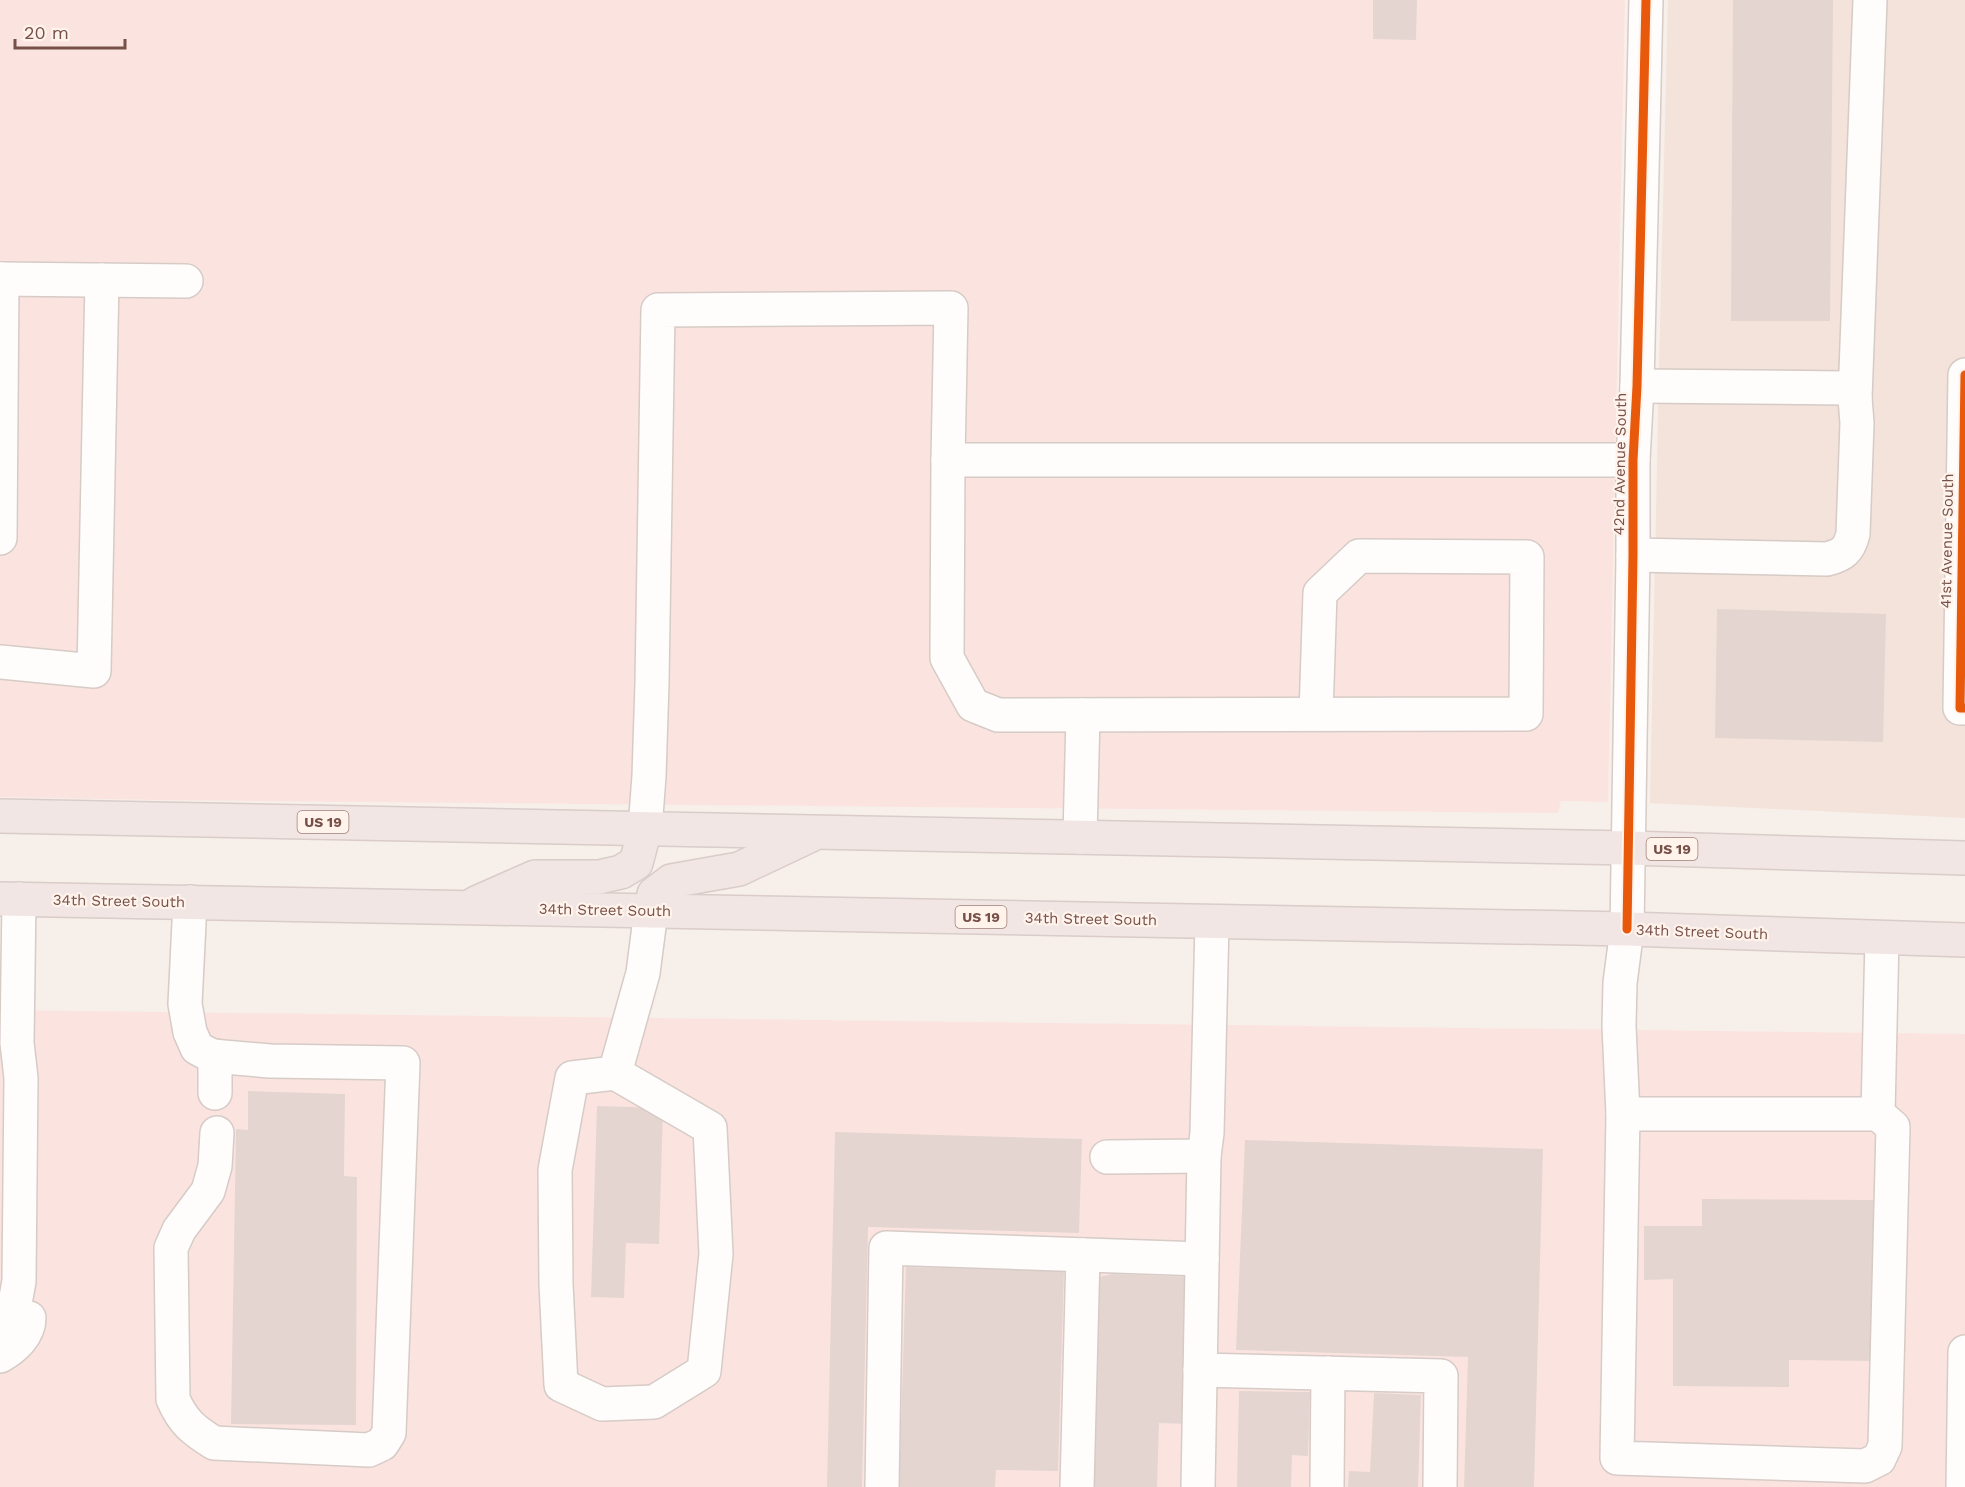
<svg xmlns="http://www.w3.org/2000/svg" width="1965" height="1487" font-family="'Work Sans',sans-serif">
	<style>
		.residential { fill: #f3e3da }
		.commercial { fill: #fbe4e0 }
		.building { fill: #e4d5d1 }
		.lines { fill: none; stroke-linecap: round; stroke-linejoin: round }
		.minor-casing { stroke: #d6cbc6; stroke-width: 36 }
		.highway-casing { stroke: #d9ccc9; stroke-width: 36 }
		.minor { stroke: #fefdfc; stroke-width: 33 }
		.highway { stroke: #f1e6e4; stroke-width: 33 }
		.cycleway-casing { stroke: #fff3eb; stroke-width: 13 }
		.cycleway { stroke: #e8590c; stroke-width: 9 }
		.labels { text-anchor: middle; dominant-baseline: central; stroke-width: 4.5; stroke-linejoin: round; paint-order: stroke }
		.shield { fill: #fff3eb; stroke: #a08179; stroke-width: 1.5 }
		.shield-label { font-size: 14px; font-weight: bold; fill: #775048 }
		.street-label { font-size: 15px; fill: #775048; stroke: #fff3eb }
	</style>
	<rect width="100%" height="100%" fill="#f7efea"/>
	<path class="residential" d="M 1668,0 L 1965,0 L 1965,818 L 1650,803 L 1659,369 Z"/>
	<g class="commercial">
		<path d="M 0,0 L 1625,0 L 1608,802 L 1561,801 L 1558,813 L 158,800 L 0,797 Z"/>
		<path d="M 0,1010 L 1965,1034 L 1965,1487 L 0,1487 Z"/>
	</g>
	<g class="building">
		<path d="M 1373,0 L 1417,0 L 1416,40 L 1373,39 Z"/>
		<path d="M 1733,0 L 1833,0 L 1830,321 L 1731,321 Z"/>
		<path d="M 1717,609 L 1886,614 L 1883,742 L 1715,738 Z"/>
		<path d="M 248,1091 L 345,1094 L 344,1176 L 357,1177 L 356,1425 L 231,1424 L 236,1129 L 248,1130 Z"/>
		<path d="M 597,1106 L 663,1108 L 659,1244 L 626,1243 L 624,1298 L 591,1297 Z"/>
		<path d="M 835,1132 L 1082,1139 L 1079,1233 L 868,1227 L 862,1487 L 827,1487 Z"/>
		<path d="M 1245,1140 L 1543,1149 L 1534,1487 L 1464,1487 L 1468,1357 L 1236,1350 Z"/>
		<path d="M 1702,1199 L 1877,1200 L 1876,1361 L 1789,1360 L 1789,1387 L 1673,1386 L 1673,1279 L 1644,1280 L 1644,1226 L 1702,1226 Z"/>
		<path d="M 906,1267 L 1064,1271 L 1058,1471 L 996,1470 L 995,1487 L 899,1487 Z"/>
		<path d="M 1112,1274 L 1194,1277 L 1189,1424 L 1159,1423 L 1157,1487 L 1094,1487 L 1099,1277 Z"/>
		<path d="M 1239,1391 L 1310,1392 L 1308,1456 L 1292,1455 L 1291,1487 L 1237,1487 Z"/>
		<path d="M 1374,1393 L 1421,1395 L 1418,1487 L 1348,1487 L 1349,1471 L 1370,1472 Z"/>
	</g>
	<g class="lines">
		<g class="minor-casing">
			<g id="minor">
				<path d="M 1646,0 L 1637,386 L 1633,460 L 1633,555 L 1627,929 L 1620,983 L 1619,1026 L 1623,1114 L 1878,1114 L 1882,938"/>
				<path d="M 0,279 L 186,281"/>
				<path d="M 1965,375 L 1960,708 L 1965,708"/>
				<path d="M 1855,398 L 1870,0"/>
				<path d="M 948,460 L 947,658 L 973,705 L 998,715 C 1174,715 1350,714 1526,714 L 1527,557 L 1359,556 L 1320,593 L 1316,714"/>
				<path d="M 0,538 L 2,279"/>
				<path d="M 1633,555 L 1827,559 C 1843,555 1849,550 1853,534 L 1857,423 L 1855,398 L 1846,388 L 1637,386"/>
				<path d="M 0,662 L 94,671 L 102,280"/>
				<path d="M 645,829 L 649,776 L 652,683 L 658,310 L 951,308 L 948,460 L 1633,460"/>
				<path d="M 1080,837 L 1083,715"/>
				<path d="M 190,902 L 185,1004 L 190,1032 L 197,1048 L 212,1056 L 270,1061 L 403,1063 L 389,1433 L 382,1444 L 369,1450 L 214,1443 C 193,1430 183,1422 173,1399 L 171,1248 L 179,1230 L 208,1191 L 215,1166 L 217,1133"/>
				<path d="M 615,1073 L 710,1128 L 716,1254 L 704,1371 L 654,1402 L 602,1404 L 561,1385 L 556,1284 L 555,1170 L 572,1078 Z"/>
				<path d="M 615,1073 L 643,973 L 651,911"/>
				<path d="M 215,1093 L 215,1056"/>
				<path d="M 1623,1114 L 1617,1458 L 1865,1466 L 1879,1459 L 1885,1446 L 1893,1127 L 1878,1114"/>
				<path d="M 1107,1157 L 1204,1156 L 1207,1133 L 1212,922"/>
				<path d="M 0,1331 L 14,1309 L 19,1281 L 21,1078 L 17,1043 L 19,899"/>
				<path d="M 0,1356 C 14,1348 29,1335 29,1318"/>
				<path d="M 1200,1370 L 1441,1376 L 1440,1487"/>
				<path d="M 882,1487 L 886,1248 L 1202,1259"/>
				<path d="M 1077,1487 L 1083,1255"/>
				<path d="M 1198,1487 L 1204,1156"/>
				<path d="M 1327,1487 L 1328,1373"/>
				<path d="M 1963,1487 L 1965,1352"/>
			</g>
		</g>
		<g class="highway-casing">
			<g id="highway">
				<path d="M 0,816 L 1628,848 L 1965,858"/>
				<path d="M 0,899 L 1627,929 L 1965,940"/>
				<path d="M 476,903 L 535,877 L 599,877 L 621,872 L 636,863 L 645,829"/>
				<path d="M 651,911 L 654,894 L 671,881 L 739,869 L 811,835"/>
			</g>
		</g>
		<use href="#minor" class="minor"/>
		<use href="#highway" class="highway"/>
		<g class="cycleway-casing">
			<g id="cycleway">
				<path d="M 1965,375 L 1960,708 L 1965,708"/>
				<path d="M 1627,929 L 1633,555 L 1633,460 L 1637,386 L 1646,0"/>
			</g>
		</g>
		<use href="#cycleway" class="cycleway"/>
	</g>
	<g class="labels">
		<g class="shield">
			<rect x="297.5" y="811" width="51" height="22" rx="4.5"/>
			<rect x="1646.5" y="838" width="51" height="22" rx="4.5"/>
			<rect x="955.5" y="906" width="51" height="22" rx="4.5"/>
		</g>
		<g class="shield-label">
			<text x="323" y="822">US 19</text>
			<text x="1672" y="849">US 19</text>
			<text x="981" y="917">US 19</text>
		</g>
		<g class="street-label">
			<text transform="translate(1620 464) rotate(-89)">42nd Avenue South</text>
			<text transform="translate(1947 541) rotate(-89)">41st Avenue South</text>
			<text transform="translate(119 901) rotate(1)">34th Street South</text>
			<text transform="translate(605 910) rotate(1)">34th Street South</text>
			<text transform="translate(1091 919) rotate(1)">34th Street South</text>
			<text transform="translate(1702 932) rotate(2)">34th Street South</text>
		</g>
	</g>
	<path d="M15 39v9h110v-9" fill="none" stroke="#775048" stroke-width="3"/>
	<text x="24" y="39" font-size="18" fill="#775048" stroke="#fff3eb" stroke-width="4.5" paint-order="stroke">20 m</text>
</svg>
